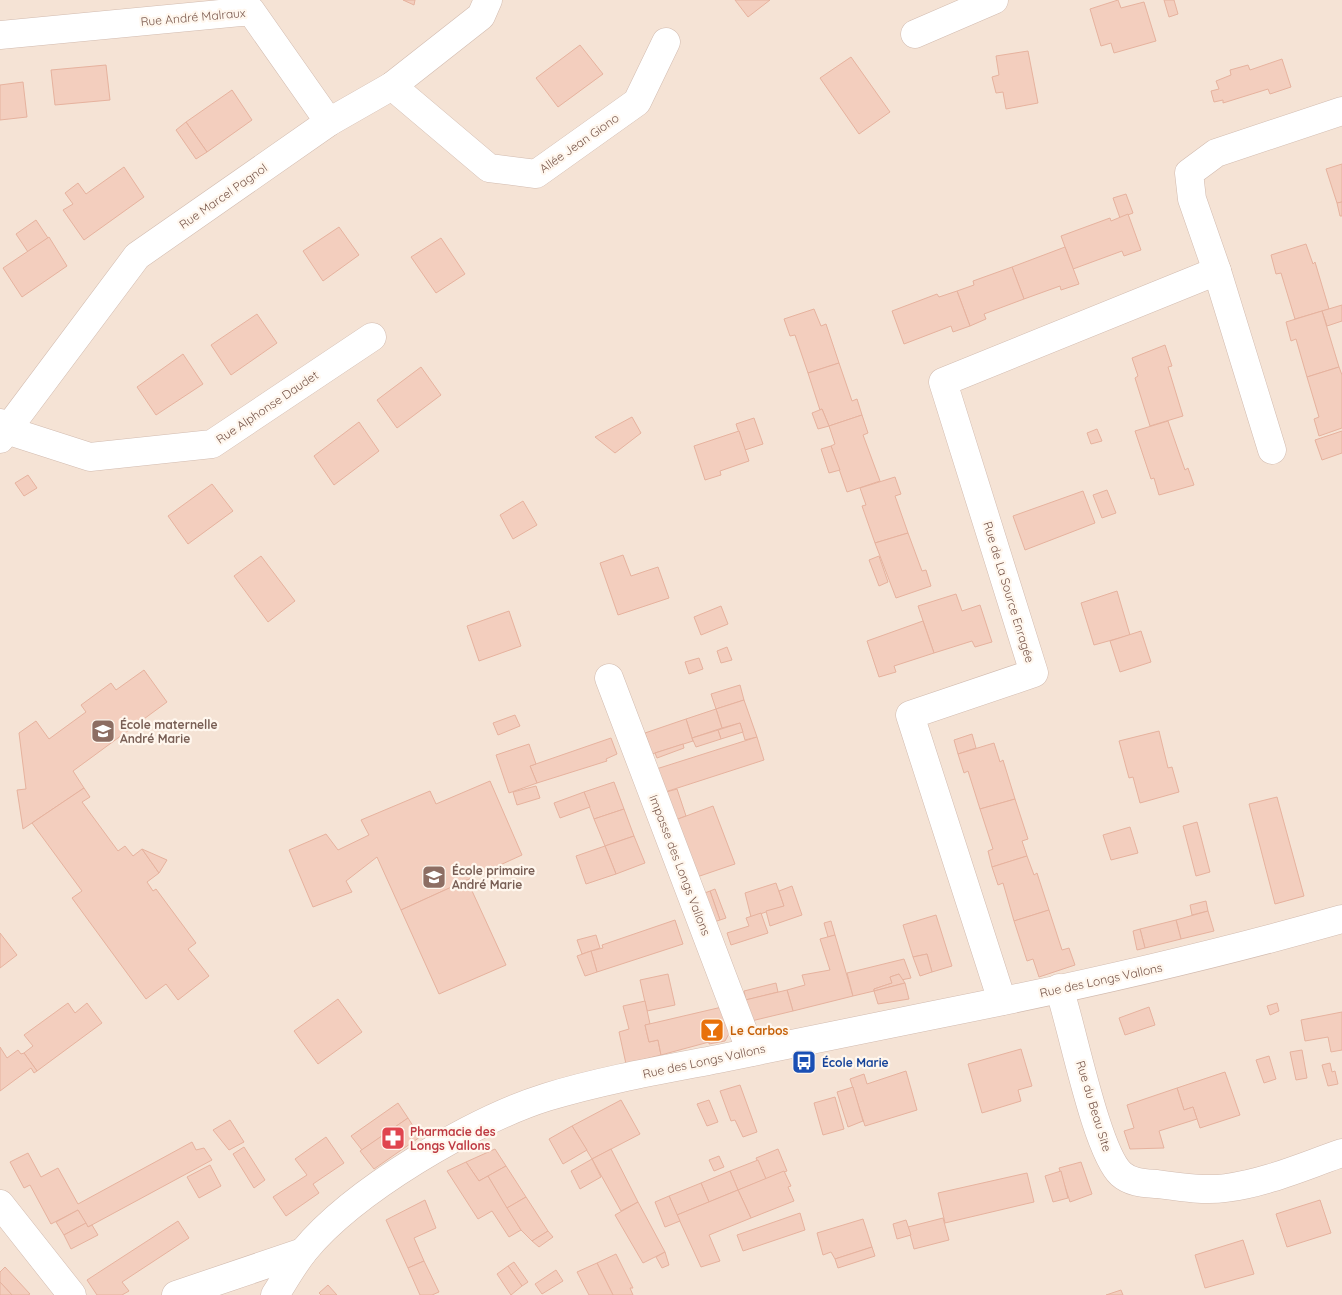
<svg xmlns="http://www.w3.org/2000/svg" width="1342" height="1295" font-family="Quicksand,sans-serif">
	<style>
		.residential { fill: #f5e3d5 }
		.building { fill: #f3cebe; stroke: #e6b29e }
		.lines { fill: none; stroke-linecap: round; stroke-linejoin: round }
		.minor-casing { stroke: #d2bbaf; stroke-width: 29 }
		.tertiary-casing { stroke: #d2bbaf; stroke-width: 29 }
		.minor { stroke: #fff; stroke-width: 28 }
		.tertiary { stroke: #fff; stroke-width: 28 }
		.labels { text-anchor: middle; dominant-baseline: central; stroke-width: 4.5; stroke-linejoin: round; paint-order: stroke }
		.street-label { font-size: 12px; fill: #78564a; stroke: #fff7ee }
		.education-label { font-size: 12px; font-weight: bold; fill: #785e54; stroke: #fff7ee; text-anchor: start }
		.food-label { font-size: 12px; font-weight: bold; fill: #c56008; stroke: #fff7ee; text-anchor: start }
		.transit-label { font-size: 12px; font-weight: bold; fill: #164399; stroke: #fff7ee; text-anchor: start }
		.health-label { font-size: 12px; font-weight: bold; fill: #be3a42; stroke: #fff7ee; text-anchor: start }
	</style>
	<rect width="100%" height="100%" fill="#fdf2e7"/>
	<rect class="residential" x="0" y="0" width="1342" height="1295"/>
	<g class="building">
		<path d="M 403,0 L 415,0 L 414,5 Z"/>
		<path d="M 735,0 L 770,0 L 748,17 Z"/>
		<path d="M 1118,0 L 1121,8 L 1144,2 L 1156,41 L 1114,53 L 1111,43 L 1101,46 L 1090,9 Z"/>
		<path d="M 1164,0 L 1174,0 L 1178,14 L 1169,17 Z"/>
		<path d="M 580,45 L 603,74 L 558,107 L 536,78 Z"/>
		<path d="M 1028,51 L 1038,103 L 1006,109 L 1003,92 L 996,93 L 992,77 L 999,75 L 996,56 Z"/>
		<path d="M 851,57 L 890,112 L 859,134 L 820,78 Z"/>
		<path d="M 1282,59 L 1291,87 L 1270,94 L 1268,89 L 1223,103 L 1223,100 L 1214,102 L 1211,91 L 1219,89 L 1216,81 L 1231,75 L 1230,70 L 1248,65 L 1250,70 Z"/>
		<path d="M 106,65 L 110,100 L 55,105 L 51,70 Z"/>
		<path d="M 23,82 L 27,117 L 0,120 L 0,85 Z"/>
		<path d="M 232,90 L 252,120 L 207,152 L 186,122 Z"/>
		<path d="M 186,122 L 207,152 L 196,159 L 176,130 Z"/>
		<path d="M 1342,164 L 1342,202 L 1337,203 L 1326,169 Z"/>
		<path d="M 124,167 L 144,197 L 84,240 L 63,210 L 73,204 L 65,193 L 78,183 L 86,194 Z"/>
		<path d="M 1126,194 L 1133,213 L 1120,218 L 1113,198 Z"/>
		<path d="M 1342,202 L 1342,216 L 1340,216 L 1337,203 Z"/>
		<path d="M 1128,214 L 1141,250 L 1124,256 L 1122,251 L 1073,269 L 1061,236 L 1110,218 L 1111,221 Z"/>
		<path d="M 36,220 L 48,238 L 28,252 L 16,234 Z"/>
		<path d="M 339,227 L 359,255 L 323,281 L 303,251 Z"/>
		<path d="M 49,237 L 67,266 L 22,297 L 3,268 Z"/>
		<path d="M 441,238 L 465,274 L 436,293 L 411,257 Z"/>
		<path d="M 1306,244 L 1313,264 L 1315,262 L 1329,309 L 1295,319 L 1281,273 L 1276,274 L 1271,255 Z"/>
		<path d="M 1065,247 L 1079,284 L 1061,290 L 1060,286 L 1024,299 L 1012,267 Z"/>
		<path d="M 1012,267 L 1024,299 L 984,314 L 986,319 L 970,326 L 957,291 L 974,285 L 973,281 Z"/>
		<path d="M 957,291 L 970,326 L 953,332 L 951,326 L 904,344 L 892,311 L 937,294 L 939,297 Z"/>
		<path d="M 1342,305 L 1342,321 L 1327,326 L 1322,311 Z"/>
		<path d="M 814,309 L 821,326 L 826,324 L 839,363 L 808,373 L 795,335 L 790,336 L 784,319 Z"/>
		<path d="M 1322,311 L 1339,367 L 1307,377 L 1296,339 L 1291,341 L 1286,322 Z"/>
		<path d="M 257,314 L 277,343 L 231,375 L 211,345 Z"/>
		<path d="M 1165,345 L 1172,366 L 1168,367 L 1183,416 L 1150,426 L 1135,378 L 1138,376 L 1132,358 Z"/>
		<path d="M 183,354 L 203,384 L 156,415 L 137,387 Z"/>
		<path d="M 839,363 L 852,401 L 857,399 L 862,415 L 829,426 L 822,409 L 820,410 L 808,373 Z"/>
		<path d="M 421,367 L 441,395 L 397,428 L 377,400 Z"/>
		<path d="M 1339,367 L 1342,375 L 1342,428 L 1319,436 L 1314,419 L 1319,417 L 1307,377 Z"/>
		<path d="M 822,409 L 829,426 L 818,429 L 812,413 Z"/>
		<path d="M 862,415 L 868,433 L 863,435 L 880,481 L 847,492 L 831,446 L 835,444 L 829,426 Z"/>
		<path d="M 632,417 L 641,433 L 615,453 L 595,437 Z"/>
		<path d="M 754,418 L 763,444 L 745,450 L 736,424 Z"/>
		<path d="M 1168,421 L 1185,470 L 1188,468 L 1194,485 L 1159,495 L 1154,478 L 1151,479 L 1135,431 Z"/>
		<path d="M 359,422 L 379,451 L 334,485 L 314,456 Z"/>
		<path d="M 1097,429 L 1102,441 L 1091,444 L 1087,433 Z"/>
		<path d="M 739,431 L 749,461 L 720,471 L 721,475 L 705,480 L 694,446 Z"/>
		<path d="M 1342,431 L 1342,453 L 1322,460 L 1315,440 Z"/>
		<path d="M 831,446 L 840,470 L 829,473 L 821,449 Z"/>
		<path d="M 28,475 L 37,488 L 24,496 L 15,483 Z"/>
		<path d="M 895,477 L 901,494 L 895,496 L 908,533 L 875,543 L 862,506 L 866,505 L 860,488 Z"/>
		<path d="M 212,484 L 233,511 L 188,544 L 168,516 Z"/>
		<path d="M 1107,490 L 1116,513 L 1102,518 L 1093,495 Z"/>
		<path d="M 1083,491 L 1095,523 L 1025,550 L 1013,516 Z"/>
		<path d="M 523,501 L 537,525 L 513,539 L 500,515 Z"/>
		<path d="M 908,533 L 922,571 L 926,570 L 931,586 L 896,598 L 875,543 Z"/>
		<path d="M 623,555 L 631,576 L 658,567 L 669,598 L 618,615 L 600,563 Z"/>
		<path d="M 261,556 L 295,601 L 268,622 L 234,576 Z"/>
		<path d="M 879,556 L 888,582 L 879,586 L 869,560 Z"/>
		<path d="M 1117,591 L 1130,635 L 1094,645 L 1081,603 Z"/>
		<path d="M 956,594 L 962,611 L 980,605 L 992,642 L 975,647 L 972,641 L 934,653 L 918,606 Z"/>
		<path d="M 721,606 L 728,624 L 701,635 L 694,617 Z"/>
		<path d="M 509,611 L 521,646 L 479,661 L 467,626 Z"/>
		<path d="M 923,621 L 934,653 L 894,666 L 896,672 L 879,677 L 867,641 Z"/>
		<path d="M 1141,631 L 1151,662 L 1120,672 L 1110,641 Z"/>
		<path d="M 727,647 L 732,660 L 721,663 L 717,651 Z"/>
		<path d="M 699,658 L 703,669 L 689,674 L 685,662 Z"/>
		<path d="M 144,670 L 167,702 L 73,771 L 84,788 L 23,829 L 17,790 L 26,789 L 19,733 L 36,721 L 49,739 L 86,712 L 81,705 L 111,683 L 116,690 Z"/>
		<path d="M 740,685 L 744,700 L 716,709 L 711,694 Z"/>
		<path d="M 744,700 L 757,737 L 745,740 L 740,723 L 722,728 L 716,709 Z"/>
		<path d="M 716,709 L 722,728 L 692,738 L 686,719 Z"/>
		<path d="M 515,715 L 520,726 L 498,735 L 493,723 Z"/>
		<path d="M 686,719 L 693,741 L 652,754 L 645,733 Z"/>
		<path d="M 740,723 L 743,732 L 721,739 L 718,730 Z"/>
		<path d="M 718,730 L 721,739 L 696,747 L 692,738 Z"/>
		<path d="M 1159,731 L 1168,768 L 1172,767 L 1179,792 L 1140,803 L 1133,777 L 1129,778 L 1119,741 Z"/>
		<path d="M 972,734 L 976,748 L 958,754 L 954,740 Z"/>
		<path d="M 757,737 L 764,760 L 659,794 L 650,771 Z"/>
		<path d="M 611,738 L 617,754 L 606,759 L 607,761 L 537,783 L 530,766 Z"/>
		<path d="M 994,743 L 1000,762 L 1003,760 L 1015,799 L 980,809 L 968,771 L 964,773 L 958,754 Z"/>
		<path d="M 529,744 L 536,764 L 530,766 L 537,783 L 509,793 L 496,755 Z"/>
		<path d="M 683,744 L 684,748 L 657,758 L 655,753 Z"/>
		<path d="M 490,781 L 522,855 L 401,910 L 377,857 L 346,881 L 352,892 L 313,907 L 289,850 L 326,834 L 338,850 L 369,835 L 361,820 L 430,791 L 436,804 Z"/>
		<path d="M 614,782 L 624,809 L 594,819 L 584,792 Z"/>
		<path d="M 536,786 L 540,798 L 517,805 L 513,792 Z"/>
		<path d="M 84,788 L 90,797 L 82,802 L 118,851 L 125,846 L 133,856 L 142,849 L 159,873 L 147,882 L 153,891 L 156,889 L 196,943 L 188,949 L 209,976 L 178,1000 L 166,984 L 146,999 L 72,898 L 82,891 L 32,823 Z"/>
		<path d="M 677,789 L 686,816 L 670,822 L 659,794 Z"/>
		<path d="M 584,792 L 590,807 L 560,818 L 554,803 Z"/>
		<path d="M 1277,797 L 1304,896 L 1275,904 L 1249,804 Z"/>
		<path d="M 1015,799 L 1028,839 L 1022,841 L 1027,856 L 992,867 L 988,851 L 993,849 L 980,809 Z"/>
		<path d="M 713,806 L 735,864 L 691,879 L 670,822 Z"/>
		<path d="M 624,809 L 634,836 L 605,846 L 594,819 Z"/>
		<path d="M 1197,822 L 1210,872 L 1196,876 L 1183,826 Z"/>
		<path d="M 1130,827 L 1138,853 L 1111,860 L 1103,835 Z"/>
		<path d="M 634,836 L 645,863 L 616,874 L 605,846 Z"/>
		<path d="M 605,846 L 616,874 L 586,884 L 576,856 Z"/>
		<path d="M 142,849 L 167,860 L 159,873 Z"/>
		<path d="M 1027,856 L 1034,875 L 1037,873 L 1049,910 L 1014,921 L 1003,883 L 998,885 L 992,867 Z"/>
		<path d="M 467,880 L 506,965 L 439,994 L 401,910 Z"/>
		<path d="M 776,883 L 784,906 L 751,917 L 745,893 Z"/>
		<path d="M 792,886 L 802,915 L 770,926 L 766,911 L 784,906 L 779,891 Z"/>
		<path d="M 715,889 L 726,918 L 720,920 L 710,891 Z"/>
		<path d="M 710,891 L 720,920 L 708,924 L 697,896 Z"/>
		<path d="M 1206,901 L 1208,911 L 1192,915 L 1190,905 Z"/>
		<path d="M 1049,910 L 1062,950 L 1069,948 L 1075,965 L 1039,977 L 1033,959 L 1027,961 L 1014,921 Z"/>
		<path d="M 1208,911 L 1214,931 L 1181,939 L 1176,920 Z"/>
		<path d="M 761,913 L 768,933 L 731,945 L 727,933 L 749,926 L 746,918 Z"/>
		<path d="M 936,915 L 952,966 L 932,972 L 927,954 L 913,957 L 903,925 Z"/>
		<path d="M 675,920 L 683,944 L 597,972 L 591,951 L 603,948 L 602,945 Z"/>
		<path d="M 1176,920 L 1181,939 L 1145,948 L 1140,929 Z"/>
		<path d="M 831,921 L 835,935 L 828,937 L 824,923 Z"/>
		<path d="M 1140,929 L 1145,948 L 1137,950 L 1133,931 Z"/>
		<path d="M 0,933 L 17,955 L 0,968 Z"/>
		<path d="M 596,935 L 600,948 L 582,954 L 577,940 Z"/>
		<path d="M 835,935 L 853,996 L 793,1011 L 787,990 L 805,985 L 802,975 L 830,970 L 820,939 Z"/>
		<path d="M 591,951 L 597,972 L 585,976 L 577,956 Z"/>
		<path d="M 927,954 L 932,972 L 920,976 L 913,957 Z"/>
		<path d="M 904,959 L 911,978 L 901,980 L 899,974 L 890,977 L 892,983 L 874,989 L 874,991 L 853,996 L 847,973 Z"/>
		<path d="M 668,974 L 675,1005 L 647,1011 L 640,980 Z"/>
		<path d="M 899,974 L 905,983 L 874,991 L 874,989 L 892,983 L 890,977 Z"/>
		<path d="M 776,983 L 778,992 L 746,1000 L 744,991 Z"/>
		<path d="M 905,983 L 909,999 L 878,1004 L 874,991 Z"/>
		<path d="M 787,990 L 793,1011 L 743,1023 L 737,1002 Z"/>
		<path d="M 338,999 L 362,1032 L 318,1064 L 294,1031 Z"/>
		<path d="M 645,1001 L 650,1024 L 645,1025 L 649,1042 L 658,1040 L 661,1055 L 626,1064 L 619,1032 L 629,1029 L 623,1006 Z"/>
		<path d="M 68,1003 L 75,1013 L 87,1003 L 102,1023 L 37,1071 L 24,1053 L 33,1046 L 24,1035 Z"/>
		<path d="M 1277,1003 L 1279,1011 L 1270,1015 L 1267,1006 Z"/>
		<path d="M 722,1007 L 730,1032 L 725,1041 L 709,1044 L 709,1042 L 661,1055 L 658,1040 L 649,1042 L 645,1025 Z"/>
		<path d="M 1149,1007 L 1155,1025 L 1125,1035 L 1119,1018 Z"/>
		<path d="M 1342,1012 L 1342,1050 L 1331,1052 L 1328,1037 L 1305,1041 L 1301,1020 Z"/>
		<path d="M 0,1047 L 7,1058 L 18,1050 L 21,1054 L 24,1053 L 37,1071 L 34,1073 L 31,1068 L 0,1091 Z"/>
		<path d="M 1021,1049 L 1032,1086 L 1018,1090 L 1021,1101 L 982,1113 L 968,1064 Z"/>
		<path d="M 1302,1050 L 1307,1078 L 1296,1080 L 1290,1052 Z"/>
		<path d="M 1269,1056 L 1276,1079 L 1264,1083 L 1256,1060 Z"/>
		<path d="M 1330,1063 L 1332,1072 L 1335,1071 L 1338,1084 L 1328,1086 L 1322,1065 Z"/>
		<path d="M 906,1071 L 917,1110 L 865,1126 L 850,1079 L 864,1074 L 867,1084 Z"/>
		<path d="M 1225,1072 L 1240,1115 L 1200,1128 L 1193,1107 L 1184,1110 L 1177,1088 Z"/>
		<path d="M 740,1085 L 757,1132 L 743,1137 L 735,1120 L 731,1121 L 720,1091 Z"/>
		<path d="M 853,1087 L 863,1121 L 848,1127 L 837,1092 Z"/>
		<path d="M 1177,1088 L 1184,1110 L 1193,1107 L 1197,1119 L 1159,1131 L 1164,1148 L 1130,1149 L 1124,1131 L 1134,1128 L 1127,1105 Z"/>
		<path d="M 835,1097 L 844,1129 L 823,1135 L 814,1103 Z"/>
		<path d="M 621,1100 L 640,1134 L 592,1159 L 572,1126 Z"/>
		<path d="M 709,1100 L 718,1122 L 707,1126 L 697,1104 Z"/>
		<path d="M 398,1103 L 408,1118 L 362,1150 L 351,1136 Z"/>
		<path d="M 408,1118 L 420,1137 L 374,1169 L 360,1151 Z"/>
		<path d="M 230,1120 L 244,1142 L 229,1150 L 213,1130 Z"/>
		<path d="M 572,1126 L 587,1150 L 563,1164 L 549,1139 Z"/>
		<path d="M 326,1137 L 344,1163 L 313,1184 L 319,1193 L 286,1216 L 273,1197 L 307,1175 L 295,1159 Z"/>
		<path d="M 192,1142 L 196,1150 L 204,1148 L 212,1160 L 88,1227 L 78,1210 L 51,1224 L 30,1185 L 24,1188 L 10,1162 L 28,1153 L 41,1177 L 58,1168 L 78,1204 Z"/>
		<path d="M 244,1147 L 265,1180 L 254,1188 L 233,1154 Z"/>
		<path d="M 495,1149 L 506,1166 L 479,1181 L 466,1162 Z"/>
		<path d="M 611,1149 L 638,1202 L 621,1211 L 592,1159 Z"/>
		<path d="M 778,1149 L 787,1171 L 766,1179 L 756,1158 Z"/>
		<path d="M 719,1156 L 724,1167 L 714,1171 L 709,1160 Z"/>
		<path d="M 592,1159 L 601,1177 L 580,1189 L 571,1171 Z"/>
		<path d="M 758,1160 L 766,1179 L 738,1190 L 730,1171 Z"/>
		<path d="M 466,1162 L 479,1181 L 488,1176 L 521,1230 L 509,1237 L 492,1211 L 478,1219 L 447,1171 Z"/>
		<path d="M 1081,1162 L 1092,1194 L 1070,1202 L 1059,1168 Z"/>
		<path d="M 210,1165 L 221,1186 L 199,1198 L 187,1177 Z"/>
		<path d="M 506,1166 L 526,1197 L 507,1208 L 488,1176 Z"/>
		<path d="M 730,1171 L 738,1190 L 709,1202 L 701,1183 Z"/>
		<path d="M 784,1171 L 791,1186 L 788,1187 L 794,1201 L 751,1218 L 738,1190 Z"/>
		<path d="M 1061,1171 L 1068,1198 L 1053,1202 L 1045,1176 Z"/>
		<path d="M 1027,1173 L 1034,1202 L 945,1223 L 938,1193 Z"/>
		<path d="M 701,1183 L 709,1202 L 677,1215 L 669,1196 Z"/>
		<path d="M 738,1190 L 751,1218 L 709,1235 L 720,1261 L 701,1267 L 677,1215 Z"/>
		<path d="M 669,1196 L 680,1221 L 665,1227 L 655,1202 Z"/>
		<path d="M 526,1197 L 548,1231 L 532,1241 L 521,1230 L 507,1208 Z"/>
		<path d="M 425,1200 L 436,1228 L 414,1238 L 424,1261 L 408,1268 L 386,1220 Z"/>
		<path d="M 1320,1200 L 1331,1233 L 1287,1247 L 1276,1214 Z"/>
		<path d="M 638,1202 L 665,1252 L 643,1263 L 615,1215 Z"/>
		<path d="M 78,1210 L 86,1223 L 64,1235 L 56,1222 Z"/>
		<path d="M 800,1213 L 805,1230 L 743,1251 L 737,1235 Z"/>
		<path d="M 943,1218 L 949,1240 L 914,1249 L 908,1227 Z"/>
		<path d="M 863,1219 L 872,1247 L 835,1259 L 831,1252 L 823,1255 L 817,1233 Z"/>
		<path d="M 906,1220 L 911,1235 L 897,1239 L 893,1224 Z"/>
		<path d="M 178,1221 L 189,1238 L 122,1282 L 129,1291 L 122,1295 L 97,1295 L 87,1280 Z"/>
		<path d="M 86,1223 L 88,1227 L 92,1225 L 98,1235 L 71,1249 L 64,1235 Z"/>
		<path d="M 548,1231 L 553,1237 L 539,1247 L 532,1241 Z"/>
		<path d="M 1243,1240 L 1254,1274 L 1205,1288 L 1195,1255 Z"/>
		<path d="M 872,1247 L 875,1256 L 838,1268 L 835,1259 Z"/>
		<path d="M 665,1252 L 669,1265 L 662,1268 L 656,1257 Z"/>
		<path d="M 616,1254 L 633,1288 L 630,1288 L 633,1295 L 613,1295 L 597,1263 Z"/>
		<path d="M 424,1261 L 439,1292 L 432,1295 L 420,1295 L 408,1268 Z"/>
		<path d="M 514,1262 L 528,1282 L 522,1286 L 508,1266 Z"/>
		<path d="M 597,1263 L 613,1295 L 589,1295 L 577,1272 Z"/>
		<path d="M 508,1266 L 522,1286 L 511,1295 L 497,1274 Z"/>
		<path d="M 5,1267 L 30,1294 L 28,1295 L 12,1295 L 0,1282 L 0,1272 Z"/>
		<path d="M 556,1270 L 563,1281 L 542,1294 L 535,1284 Z"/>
		<path d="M 0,1282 L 12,1295 L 0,1295 Z"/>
		<path d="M 328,1285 L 337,1295 L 321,1295 L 319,1293 Z"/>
		<path d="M 1121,1290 L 1123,1295 L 1106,1295 Z"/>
	</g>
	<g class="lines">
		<g class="minor-casing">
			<g id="minor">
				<path d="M 915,34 L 994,0"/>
				<path d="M 0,35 L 251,11 L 329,122"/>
				<path d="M 392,86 L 489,168 L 536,174 L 637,102 L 666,42"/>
				<path d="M 0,423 L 6,430 L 90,457 L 212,444 L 372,337"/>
				<path d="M 0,439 L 137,256 L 329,122 L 392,86 L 481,16 L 488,0"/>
				<path d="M 1272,450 L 1217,271 L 1192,199 L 1189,173 L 1216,153 L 1342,111"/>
				<path d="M 609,678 L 751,1052"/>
				<path d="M 1059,988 C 1072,1026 1096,1151 1121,1174 C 1131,1183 1145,1183 1157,1184 C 1179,1187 1204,1191 1226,1188 C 1266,1183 1304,1166 1342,1153"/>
				<path d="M 1002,1001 L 910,715 L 1034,673 L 943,382 L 1217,271"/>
				<path d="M 0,1204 L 72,1295"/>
				<path d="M 176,1295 L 303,1252"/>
			</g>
		</g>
		<g class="tertiary-casing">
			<path id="tertiary" d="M 275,1295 C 284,1281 293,1265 304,1251 C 353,1191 473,1120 547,1097 C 603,1080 661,1070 718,1059 C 790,1044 862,1029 934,1015 C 1071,988 1208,957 1342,919"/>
		</g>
		<use href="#minor" class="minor"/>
		<use href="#tertiary" class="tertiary"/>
	</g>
	<defs>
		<g id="school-square" transform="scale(1.25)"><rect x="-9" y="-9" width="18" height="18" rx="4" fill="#8d6e63" stroke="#fff7ee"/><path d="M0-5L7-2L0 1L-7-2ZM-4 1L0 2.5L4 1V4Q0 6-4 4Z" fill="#fff"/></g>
		<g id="bar-square" transform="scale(1.25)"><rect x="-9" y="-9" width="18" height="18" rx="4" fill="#e8710a" stroke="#fff7ee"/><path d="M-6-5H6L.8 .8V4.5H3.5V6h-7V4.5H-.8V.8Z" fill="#fff"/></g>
		<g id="bus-square" transform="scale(1.25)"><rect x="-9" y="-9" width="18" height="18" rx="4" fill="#1a4fb4" stroke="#fff7ee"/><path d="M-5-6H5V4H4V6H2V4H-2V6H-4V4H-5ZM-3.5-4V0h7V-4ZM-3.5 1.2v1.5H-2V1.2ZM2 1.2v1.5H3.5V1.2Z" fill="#fff"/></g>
		<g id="pharmacy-square" transform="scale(1.25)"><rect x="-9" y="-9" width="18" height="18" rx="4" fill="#e0444e" stroke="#fff7ee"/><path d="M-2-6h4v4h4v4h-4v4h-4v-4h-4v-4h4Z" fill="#fff"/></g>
	</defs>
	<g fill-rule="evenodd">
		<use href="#school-square" x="103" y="731"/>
		<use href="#school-square" x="434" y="877"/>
		<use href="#bar-square" x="712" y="1030"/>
		<use href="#bus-square" x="804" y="1062"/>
		<use href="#pharmacy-square" x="393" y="1138"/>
	</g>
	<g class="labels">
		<g class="street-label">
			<text transform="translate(193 17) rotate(-5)">Rue André Malraux</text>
			<text transform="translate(579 143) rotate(-35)">Allée Jean Giono</text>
			<text transform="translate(223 196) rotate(-35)">Rue Marcel Pagnol</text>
			<text transform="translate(267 407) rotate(-34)">Rue Alphonse Daudet</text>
			<text transform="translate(1009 592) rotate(73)">Rue de La Source Enragée</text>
			<text transform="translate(680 865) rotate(69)">Impasse des Longs Vallons</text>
			<text transform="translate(1101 980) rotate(-12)">Rue des Longs Vallons</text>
			<text transform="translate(704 1061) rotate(-12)">Rue des Longs Vallons</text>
			<text transform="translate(1094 1106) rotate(73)">Rue du Beau Site</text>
		</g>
		<g class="education-label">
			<text x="120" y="724">École maternelle<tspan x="120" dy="14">André Marie</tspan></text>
			<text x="452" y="870">École primaire<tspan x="452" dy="14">André Marie</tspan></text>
		</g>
		<g class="food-label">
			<text x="730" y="1030">Le Carbos</text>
		</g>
		<g class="transit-label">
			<text x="822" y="1062">École Marie</text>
		</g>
		<g class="health-label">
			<text x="410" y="1131">Pharmacie des<tspan x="410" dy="14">Longs Vallons</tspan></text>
		</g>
	</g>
</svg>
